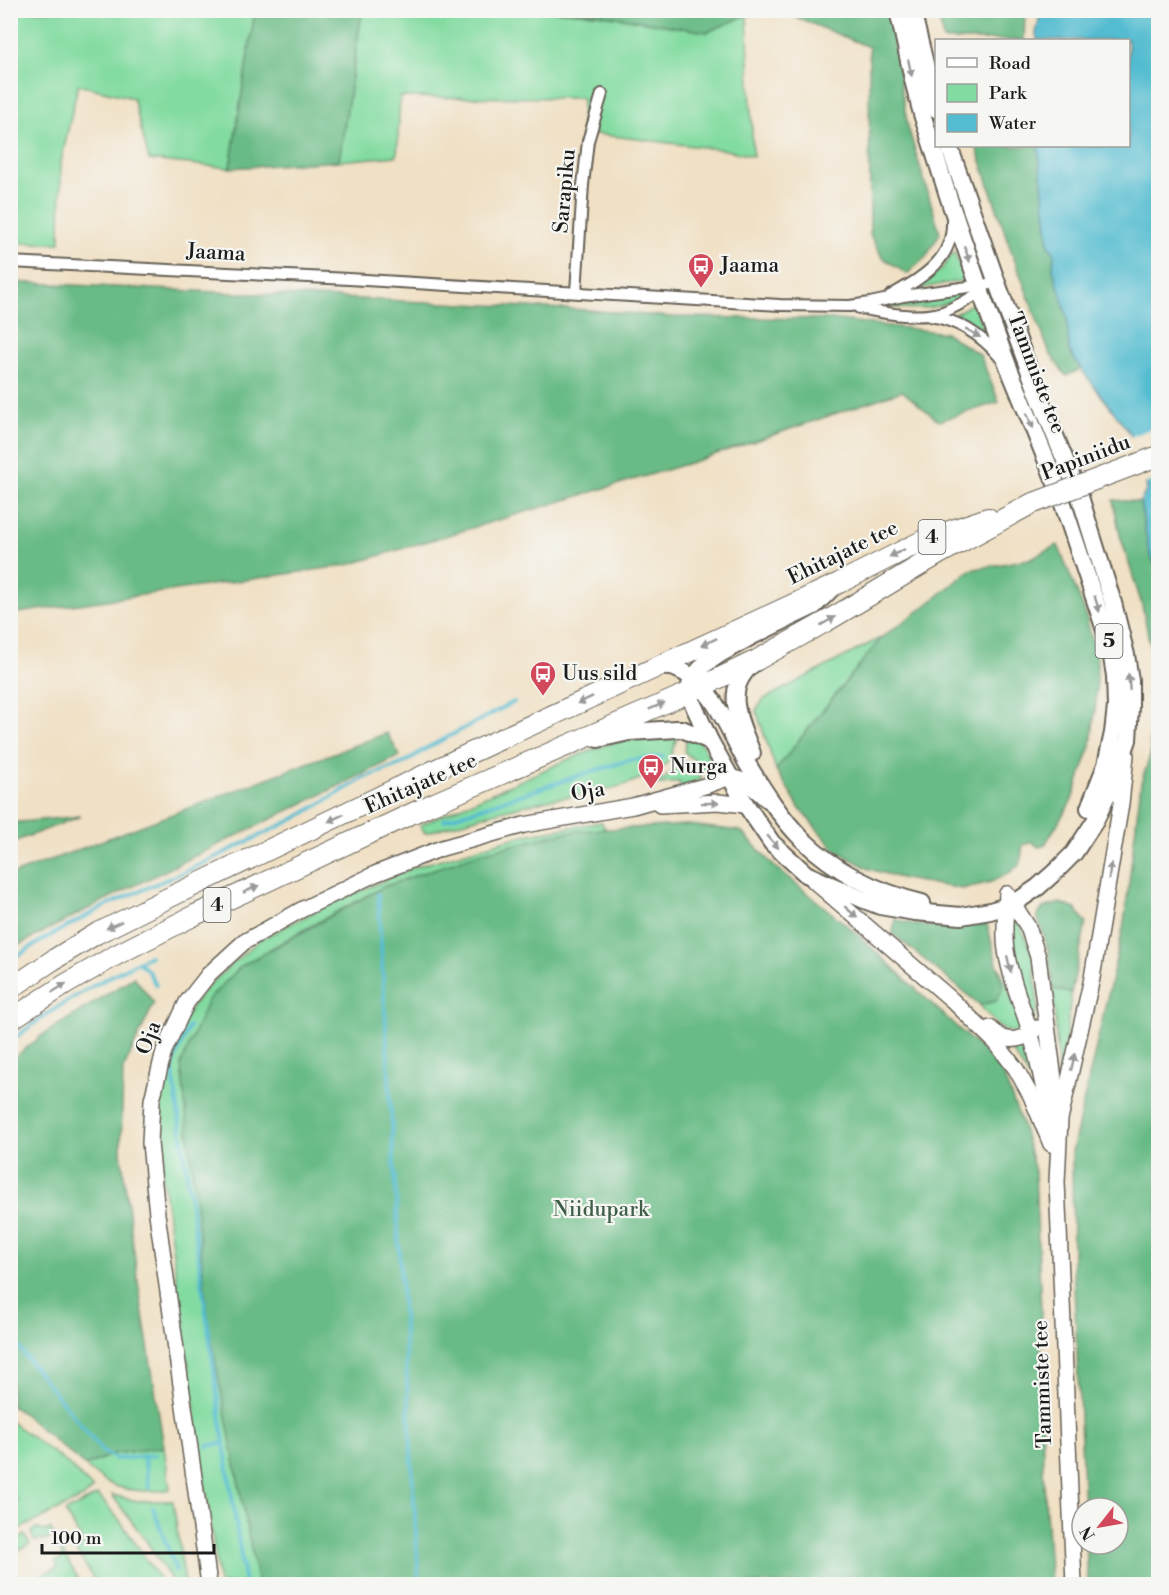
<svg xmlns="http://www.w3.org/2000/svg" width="1169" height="1595" font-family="'Libre Bodoni',serif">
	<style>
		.green { fill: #82dba0; stroke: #4f7c5e; stroke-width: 1.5 }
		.forest { fill: #69bb86; stroke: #426c51; stroke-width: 1.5 }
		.water { fill: #53bcd0; stroke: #386c76; stroke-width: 1.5 }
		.pier { fill: #f0e0c4 }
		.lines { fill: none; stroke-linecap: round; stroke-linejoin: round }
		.stream { stroke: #53bcd0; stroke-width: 4 }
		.street-casing { stroke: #666157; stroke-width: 14 }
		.secondary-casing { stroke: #666157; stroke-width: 18 }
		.primary-casing { stroke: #666157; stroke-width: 20 }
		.highway-casing { stroke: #666157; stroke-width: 22 }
		.street { stroke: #fff; stroke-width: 10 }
		.secondary { stroke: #fff; stroke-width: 15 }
		.primary { stroke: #fff; stroke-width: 16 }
		.highway { stroke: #fff; stroke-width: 20 }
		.highway-bridge-casing { stroke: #666157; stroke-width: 22; stroke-linecap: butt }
		.highway-bridge { stroke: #fff; stroke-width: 20 }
		.oneway { fill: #999 }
		.labels { text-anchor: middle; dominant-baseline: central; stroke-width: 4.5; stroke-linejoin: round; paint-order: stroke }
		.shield { fill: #f6f6f2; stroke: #5d5d5c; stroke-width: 1.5 }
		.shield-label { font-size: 20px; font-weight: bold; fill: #1c1c1c }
		.street-label { font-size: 21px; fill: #1c1c1c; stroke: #f6f6f2 }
		.poi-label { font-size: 21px; fill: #1c1c1c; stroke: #f6f6f2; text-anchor: start }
		.park-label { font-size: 21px; fill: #405f4a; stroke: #f6f6f2 }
	</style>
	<rect width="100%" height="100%" fill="#f6f6f2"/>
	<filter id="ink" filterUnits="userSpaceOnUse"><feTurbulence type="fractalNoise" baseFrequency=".0167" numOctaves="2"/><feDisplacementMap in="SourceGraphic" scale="12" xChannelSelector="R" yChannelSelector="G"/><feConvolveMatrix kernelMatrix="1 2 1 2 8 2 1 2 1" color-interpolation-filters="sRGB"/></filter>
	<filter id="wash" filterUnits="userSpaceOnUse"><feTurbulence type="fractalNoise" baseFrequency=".008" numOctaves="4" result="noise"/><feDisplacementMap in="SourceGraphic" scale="24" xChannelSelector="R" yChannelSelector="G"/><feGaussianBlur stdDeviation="1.35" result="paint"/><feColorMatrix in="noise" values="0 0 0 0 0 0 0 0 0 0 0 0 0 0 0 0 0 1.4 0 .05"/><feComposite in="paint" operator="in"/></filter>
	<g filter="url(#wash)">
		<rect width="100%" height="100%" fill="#f0e0c4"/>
		<g class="green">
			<path d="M 11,11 L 255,11 L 230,168 L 149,160 L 133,98 L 78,85 L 61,162 L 60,243 L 11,243 Z"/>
			<path d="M 362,11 L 551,11 L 598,14 L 707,32 L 747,15 L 753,156 L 726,150 L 596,134 L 582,139 L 582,98 C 521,97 461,98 400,97 L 397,156 L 339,161 Z"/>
			<path d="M 954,252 L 965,280 L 911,290 L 940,271 Z"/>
			<path d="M 967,291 L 969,291 L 969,294 C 942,308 920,311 891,307 L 895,303 Z"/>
			<path d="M 973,303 L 985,332 L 965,318 L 953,315 Z"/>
			<path d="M 882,637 L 800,739 L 776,770 L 756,710 L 764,699 Z"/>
			<path d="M 687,735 C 704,741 714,757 706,774 L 698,763 L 684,752 Z"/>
			<path d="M 677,738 L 670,757 L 665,766 L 652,774 L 627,784 L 597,793 L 552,799 L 497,812 L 425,833 L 420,825 L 569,759 L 609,744 L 635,739 Z"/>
			<path d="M 684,762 C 693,765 697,771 702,779 L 681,787 L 679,782 L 654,785 L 664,779 L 681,763 Z"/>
			<path d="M 601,822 L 606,829 L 568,832 L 480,853 L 383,887 L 296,934 L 241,966 L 181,1064 L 209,1328 L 258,1584 L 219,1584 L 156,1131 L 161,1092 L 180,1028 L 193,1005 L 206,988 L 259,940 L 324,907 L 415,867 L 520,836 Z"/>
			<path d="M 1014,917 L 1019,921 L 1033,958 L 1038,1006 L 1033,1022 L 1009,941 L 1012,918 Z"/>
			<path d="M 998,966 L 1008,987 L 1022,1029 C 1005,1040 990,1018 980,1005 L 996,1001 L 1003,988 Z"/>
			<path d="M 1053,989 L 1071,993 L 1060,1093 Z"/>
			<path d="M 1027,1042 L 1040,1097 L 1024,1069 L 1010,1048 Z"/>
			<path d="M 10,1421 L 67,1463 L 93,1489 L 84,1497 L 11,1533 L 11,1508 L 18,1500 L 11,1494 Z"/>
			<path d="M 164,1447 L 170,1489 C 153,1493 123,1491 108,1483 C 100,1479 93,1472 85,1466 L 113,1454 Z"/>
			<path d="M 98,1495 L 121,1522 L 163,1584 L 97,1584 L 76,1551 L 84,1544 L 65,1512 Z"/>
			<path d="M 112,1495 L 137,1501 L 173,1501 L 185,1584 L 174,1584 L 147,1542 Z"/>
			<path d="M 36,1528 L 44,1531 L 50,1529 L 81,1584 L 22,1584 L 58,1567 L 55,1562 L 63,1558 L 53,1537 L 43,1541 L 41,1539 L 35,1542 L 31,1532 Z"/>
			<path d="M 25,1535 L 30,1544 L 17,1551 L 15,1549 L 11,1551 L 11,1542 Z"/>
		</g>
		<g class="forest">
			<path d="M 255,11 L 362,11 L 339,161 L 230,168 Z"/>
			<path d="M 551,11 L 888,11 L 908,127 L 940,233 L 926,257 L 907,274 L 882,257 L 870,235 L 869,47 L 781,11 L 747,15 L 707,32 L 598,14 Z"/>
			<path d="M 938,11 L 1025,11 L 1024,40 L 943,40 Z"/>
			<path d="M 976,146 L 1038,146 L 1049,246 L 1054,253 L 1053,269 L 1067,316 L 1069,350 L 1081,369 L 1066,376 L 1050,354 L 1009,245 Z"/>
			<path d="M 11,282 L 588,310 L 673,317 L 831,319 L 946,333 L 980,355 L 999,402 L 939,421 L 902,391 L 696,461 L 348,565 L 11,614 Z"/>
			<path d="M 1113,500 L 1140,502 L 1149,551 L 1158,572 L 1158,673 L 1150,645 L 1142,605 L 1120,535 Z"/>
			<path d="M 1058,545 L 1085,612 L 1097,660 L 1096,702 L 1091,745 L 1072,800 L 1044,846 L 1038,847 L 1033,842 L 1023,845 L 1020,864 L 1009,873 L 991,882 L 962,889 L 904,879 L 869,869 L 835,850 L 800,809 L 776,770 L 800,739 L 882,637 L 928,604 L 970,570 L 1029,559 Z"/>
			<path d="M 1158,696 L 1158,1584 L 1088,1584 L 1086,1544 L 1118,1544 L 1118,1508 L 1084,1508 L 1073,1263 L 1072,1152 L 1124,924 L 1141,783 L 1150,756 L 1150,719 Z"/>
			<path d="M 387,733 L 400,756 L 105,900 L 11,949 L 11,875 Z"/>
			<path d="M 81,816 L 11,843 L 11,823 Z"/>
			<path d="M 688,825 L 741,831 L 774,866 L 849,927 L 1000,1067 L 1022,1124 L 1035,1171 L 1041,1311 L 1043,1469 L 1051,1584 L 258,1584 L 209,1328 L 181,1064 L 208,1000 L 241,966 L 383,887 L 480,853 L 568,832 L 609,829 Z"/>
			<path d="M 1060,903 L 1076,909 L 1086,923 L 1071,993 L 1053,989 L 1048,950 L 1037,916 L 1043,908 Z"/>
			<path d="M 895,919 L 917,925 L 949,927 L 987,924 L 1003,988 L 996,1001 L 980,1005 L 893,934 Z"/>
			<path d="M 134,977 L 154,1003 L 123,1070 L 121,1152 L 138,1282 L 164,1447 L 113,1454 L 85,1466 L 21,1412 L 11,1406 L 11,1060 L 44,1034 Z"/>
		</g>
		<path class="water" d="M 1041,11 L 1158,11 L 1158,572 L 1149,551 L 1140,502 L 1147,489 L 1130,433 L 1081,369 L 1069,350 L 1067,316 L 1053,269 L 1054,253 L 1049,246 L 1038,147 L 1038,146 L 1128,146 L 1128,40 L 1037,40 L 1036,33 Z"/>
		<path class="pier" d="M 1158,426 L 1158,479 L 1142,485 L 1128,438 Z"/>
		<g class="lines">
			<g class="stream">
				<path d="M 444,820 L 584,774 L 630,760 L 663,757"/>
				<path d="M 378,894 L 419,1584"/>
				<path d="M 10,961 L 44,939 L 107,905 L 193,868 L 296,818 L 364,778 L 404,763 L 427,748 L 514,702"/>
				<path d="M 138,962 L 148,971 L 156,985"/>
				<path d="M 189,1026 L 172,1065 L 224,1443 L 245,1584"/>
				<path d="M 10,1042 C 54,1006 100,981 150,956"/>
				<path d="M 10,1335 L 29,1361 L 103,1452 L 117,1459 L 155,1455"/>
				<path d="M 207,1446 L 224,1443"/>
				<path d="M 144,1456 L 149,1488"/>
				<path d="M 153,1508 L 176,1571"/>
			</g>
		</g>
	</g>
	<g filter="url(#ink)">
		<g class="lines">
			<g class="street-casing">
				<g id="street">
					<path d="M 10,262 L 349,279 L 780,305 L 850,306 L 870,303 L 903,296 L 997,283"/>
					<path d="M 576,292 L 583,185 L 588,141 L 602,94"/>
					<path d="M 890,296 C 921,278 954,261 952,220"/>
					<path d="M 859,308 C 885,313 917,320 943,312 C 957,307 971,298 984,290"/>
					<path d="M 930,316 C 958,320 982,336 1000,357"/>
				</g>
			</g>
			<g class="secondary-casing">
				<g id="secondary">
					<path d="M 660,805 L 718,802 L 746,805"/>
					<path d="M 814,881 L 952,1000 L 996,1043 L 1016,1069 L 1031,1096 L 1051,1144"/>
					<path d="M 1007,894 C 1006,913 1003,931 1006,950 C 1010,979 1023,1007 1031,1035 C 1039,1064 1046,1095 1049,1126"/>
					<path d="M 1007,894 L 1028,927 L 1038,957 L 1058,1110"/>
					<path d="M 990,1028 C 1001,1038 1006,1042 1021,1038 C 1028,1036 1032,1034 1037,1028"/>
					<path d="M 209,1584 L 157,1214 L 150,1143 L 152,1100 L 164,1051 L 187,1002 L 209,974 L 244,942 L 301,910 L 375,874 L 442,848 L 524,825 L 633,806 L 708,785 L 730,777 L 747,782 L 766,799"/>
					<path d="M 1074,1584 L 1057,1182 L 1060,1119 L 1092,978 L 1121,804 L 1126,755"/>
				</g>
			</g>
			<g class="primary-casing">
				<g id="primary">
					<path d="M 898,10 L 914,84 L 922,114 L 951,205 L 981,293 L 1008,366 L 1057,486 L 1110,645 L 1115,676 L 1116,707 L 1113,733 L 1106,765 L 1089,808"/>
					<path d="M 912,10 L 936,109"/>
					<path d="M 831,589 L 814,606 L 752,636 L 720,654 L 705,664 L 692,678 L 688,693 L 710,741 L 746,805 L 772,843 L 806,874 L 862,899 L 880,906 L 915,912 L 961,916 L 990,911 L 1007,906 L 1022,898 L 1038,887 L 1056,871 L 1074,853 L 1095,821 L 1111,787 L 1128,740 L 1130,707 L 1130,680 L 1126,655 L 1113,603 L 1080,497 L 1038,394 L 997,283 L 949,146"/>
					<path d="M 657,667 C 663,667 670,666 675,668 C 714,683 729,733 748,765 C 764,791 781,818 802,839 C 836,872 876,892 922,903"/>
					<path d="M 598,739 L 629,732 L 677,729 L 682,729 L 710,741"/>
					<path d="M 752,753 C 740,721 721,689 754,663"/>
				</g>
			</g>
			<g class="highway-casing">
				<g id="highway">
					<path d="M 10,989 L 53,960 L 96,934 L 166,899 L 464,756 L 839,583 L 926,539 L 988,518"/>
					<path d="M 10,1020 L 66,984 L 118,954 L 195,915 L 430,805 L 688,693 L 757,660 L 827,621 L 939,554 L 1031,504"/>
				</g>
			</g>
			<use href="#street" class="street"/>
			<use href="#secondary" class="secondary"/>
			<use href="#primary" class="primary"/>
			<use href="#highway" class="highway"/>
			<g class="highway-bridge-casing">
				<path id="highway-bridge" d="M 1031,504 L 1158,456"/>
			</g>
			<use href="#highway-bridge" class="highway-bridge"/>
		</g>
		<defs><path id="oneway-solid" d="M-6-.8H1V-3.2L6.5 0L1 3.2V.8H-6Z" transform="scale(1.5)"/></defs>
		<g class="oneway">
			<use href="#oneway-solid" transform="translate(910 68) rotate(78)"/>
			<use href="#oneway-solid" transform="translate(967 254) rotate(71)"/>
			<use href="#oneway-solid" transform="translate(973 333) rotate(31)"/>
			<use href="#oneway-solid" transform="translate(1030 421) rotate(68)"/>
			<use href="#oneway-solid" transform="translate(897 553) rotate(154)"/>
			<use href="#oneway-solid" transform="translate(1097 604) rotate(73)"/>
			<use href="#oneway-solid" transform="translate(828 621) rotate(-30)"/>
			<use href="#oneway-solid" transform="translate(709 642) rotate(155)"/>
			<use href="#oneway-solid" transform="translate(1129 682) rotate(-95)"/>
			<use href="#oneway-solid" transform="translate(585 700) rotate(155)"/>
			<use href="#oneway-solid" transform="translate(657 706) rotate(-24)"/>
			<use href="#oneway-solid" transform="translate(710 803) rotate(-1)"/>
			<use href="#oneway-solid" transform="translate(336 818) rotate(154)"/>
			<use href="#oneway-solid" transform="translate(773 842) rotate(49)"/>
			<use href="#oneway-solid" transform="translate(1110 871) rotate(-80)"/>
			<use href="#oneway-solid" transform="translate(251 889) rotate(-25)"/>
			<use href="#oneway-solid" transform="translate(851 912) rotate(41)"/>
			<use href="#oneway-solid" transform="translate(114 925) rotate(154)"/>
			<use href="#oneway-solid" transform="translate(1009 964) rotate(77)"/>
			<use href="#oneway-solid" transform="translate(59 988) rotate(-32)"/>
			<use href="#oneway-solid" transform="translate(1073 1062) rotate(-77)"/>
		</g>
	</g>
	<defs>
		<g id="bus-pin" transform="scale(1.35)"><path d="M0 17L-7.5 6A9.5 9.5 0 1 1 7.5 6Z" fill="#d1495b" stroke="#f6f6f2"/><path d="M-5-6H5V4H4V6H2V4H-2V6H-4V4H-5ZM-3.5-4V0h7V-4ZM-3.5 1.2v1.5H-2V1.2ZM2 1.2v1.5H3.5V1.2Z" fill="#fff"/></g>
	</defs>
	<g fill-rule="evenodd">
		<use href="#bus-pin" x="701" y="266"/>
		<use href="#bus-pin" x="543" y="674"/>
		<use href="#bus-pin" x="651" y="767"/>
	</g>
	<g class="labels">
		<g class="shield">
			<rect x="918.5" y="520" width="27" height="34" rx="4.5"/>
			<rect x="1095.5" y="624" width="27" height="34" rx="4.5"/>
			<rect x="203.5" y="888" width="27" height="34" rx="4.5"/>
		</g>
		<g class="shield-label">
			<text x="932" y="537">4</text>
			<text x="1109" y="641">5</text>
			<text x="217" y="905">4</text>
		</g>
		<g class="street-label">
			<text transform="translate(565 191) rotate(-85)">Sarapiku</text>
			<text transform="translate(216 253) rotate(3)">Jaama</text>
			<text transform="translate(1036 373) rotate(69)">Tammiste tee</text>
			<text transform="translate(1086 458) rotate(-21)">Papiniidu</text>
			<text transform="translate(843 553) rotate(-26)">Ehitajate tee</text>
			<text transform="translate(421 784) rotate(-24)">Ehitajate tee</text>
			<text transform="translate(588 792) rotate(-10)">Oja</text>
			<text transform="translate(149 1038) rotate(-69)">Oja</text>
			<text transform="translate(1043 1384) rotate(-92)">Tammiste tee</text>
		</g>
		<g class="poi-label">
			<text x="720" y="266">Jaama</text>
			<text x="562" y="674">Uus sild</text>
			<text x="670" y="767">Nurga</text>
		</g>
		<g class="park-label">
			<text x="601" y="1210">Niidupark</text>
		</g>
	</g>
	<rect width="1169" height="1595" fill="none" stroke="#f6f6f2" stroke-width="36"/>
	<rect x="935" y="39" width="195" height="108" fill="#f6f6f2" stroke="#9f9f9c" stroke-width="1.5"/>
	<rect x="947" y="58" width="30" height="9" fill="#ffffff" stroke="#9f9f9c" stroke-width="1.5"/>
	<text x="989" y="69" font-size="18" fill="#1c1c1c">Road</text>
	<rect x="947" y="84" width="30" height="18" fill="#82dba0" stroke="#9f9f9c" stroke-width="1.5"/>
	<text x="989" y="99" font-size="18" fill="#1c1c1c">Park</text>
	<rect x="947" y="114" width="30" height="18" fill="#53bcd0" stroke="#9f9f9c" stroke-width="1.5"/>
	<text x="989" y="129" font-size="18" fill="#1c1c1c">Water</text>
	<g transform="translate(1100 1526) rotate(239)"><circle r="28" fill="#f6f6f2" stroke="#9f9f9c" stroke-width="1.5"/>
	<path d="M0-4.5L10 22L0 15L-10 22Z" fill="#d1495b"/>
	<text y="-9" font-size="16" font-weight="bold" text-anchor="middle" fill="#1c1c1c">N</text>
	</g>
	<path d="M42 1544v9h172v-9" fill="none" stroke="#1c1c1c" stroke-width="3"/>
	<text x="51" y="1544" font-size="18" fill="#1c1c1c" stroke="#f6f6f2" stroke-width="4.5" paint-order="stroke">100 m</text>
</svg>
